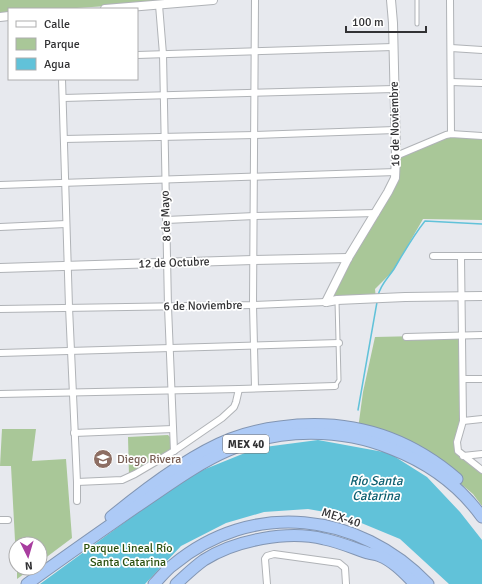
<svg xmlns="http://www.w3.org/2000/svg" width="482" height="584" font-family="Signika,sans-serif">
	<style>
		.green { fill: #a9c798 }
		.water { fill: #61c2d9 }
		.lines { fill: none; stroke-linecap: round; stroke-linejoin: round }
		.stream { stroke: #61c2d9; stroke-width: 1.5 }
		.lane-casing { stroke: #b0b3b7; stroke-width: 5 }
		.street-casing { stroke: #b0b3b7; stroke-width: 8 }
		.secondary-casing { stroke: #b0b3b7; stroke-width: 10 }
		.highway-casing { stroke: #8295b2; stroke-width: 13 }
		.lane { stroke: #fff; stroke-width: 3 }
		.street { stroke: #fff; stroke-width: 6 }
		.secondary { stroke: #fff; stroke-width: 8 }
		.highway { stroke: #adcaf6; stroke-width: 11 }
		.labels { text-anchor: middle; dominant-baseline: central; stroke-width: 3.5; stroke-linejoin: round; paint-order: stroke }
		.shield { fill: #fff; stroke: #707071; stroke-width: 1 }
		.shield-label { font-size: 11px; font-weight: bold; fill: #323234 }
		.street-label { font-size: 12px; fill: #323234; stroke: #fff }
		.education-label { font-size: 12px; fill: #785e54; stroke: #fff; text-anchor: start }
		.park-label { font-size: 12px; fill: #2c510f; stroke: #fff }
		.water-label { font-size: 13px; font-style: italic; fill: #0d5f70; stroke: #fff }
	</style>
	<rect width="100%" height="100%" fill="#e7e9ee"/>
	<g class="green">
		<path d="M 0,0 L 182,0 L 182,1 L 62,9 L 9,9 L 9,13 L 0,13 Z"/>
		<path d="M 446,135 L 482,136 L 482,220 L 423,219 L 393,271 L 375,289 L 376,299 L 326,302 L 388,192 L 396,156 Z"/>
		<path d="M 462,335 L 463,379 L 458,451 L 482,471 L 482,506 L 473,494 L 434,461 L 358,429 L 363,392 L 375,337 Z"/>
		<path d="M 2,429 L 36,429 L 32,461 L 66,459 L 72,538 L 40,562 L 40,544 L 16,544 L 16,559 L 11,466 L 0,466 Z"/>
		<path d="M 168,435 L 170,437 L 171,448 L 169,450 L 129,476 L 128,437 Z"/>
		<path d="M 17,568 L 32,568 L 17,579 Z"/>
	</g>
	<path class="water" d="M 318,440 L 389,453 L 427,477 L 460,512 L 482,540 L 482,584 L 449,584 L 400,539 L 342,515 L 308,509 L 264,512 L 226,523 L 181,546 L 145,584 L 40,584 L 188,476 L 257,448 Z"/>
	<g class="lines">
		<g class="stream">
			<path d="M 378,296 C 380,285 388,278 394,269 C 404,252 413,236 425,221 L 482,224"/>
			<path d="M 358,410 L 377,302"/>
		</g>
		<g class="lane-casing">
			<g id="lane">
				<path d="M 417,24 L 417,0"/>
				<path d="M 335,386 L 339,380 L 337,301"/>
			</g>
		</g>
		<g class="street-casing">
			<g id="street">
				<path d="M 450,0 L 451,134"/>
				<path d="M 159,5 L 163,54 L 168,307 L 174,451"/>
				<path d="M 451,48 L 482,50"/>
				<path d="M 137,55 L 393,47"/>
				<path d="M 62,79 L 69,307 L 77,482 L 77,501"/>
				<path d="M 451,82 L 482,83"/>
				<path d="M 63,98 L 394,89"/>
				<path d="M 64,139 L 255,135 L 395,130"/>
				<path d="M 396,156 L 446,135 L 451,134 L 482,136"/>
				<path d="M 0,185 L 396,172"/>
				<path d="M 166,220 L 255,216 L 376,213"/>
				<path d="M 0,227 L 66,224"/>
				<path d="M 433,256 L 482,256"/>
				<path d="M 461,257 L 463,421 L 457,442 L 458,451 L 482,470"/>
				<path d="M 0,309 L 253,305 L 326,302"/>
				<path d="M 406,337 L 482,335"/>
				<path d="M 0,353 L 339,343"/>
				<path d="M 463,379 L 482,379"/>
				<path d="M 255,388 L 253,305 L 255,0"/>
				<path d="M 0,394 L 239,389 L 335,386"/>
				<path d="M 463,421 L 482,419"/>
				<path d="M 74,433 L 173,429"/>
				<path d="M 463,456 L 482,454"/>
				<path d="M 77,482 L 122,480 L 135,474 L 174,451 L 222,418 L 234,407 L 236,402 L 239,389"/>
				<path d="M 0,520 L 8,520"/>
				<path d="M 267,584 L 265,559 L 267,556 L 274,554 L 339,563 L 345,568 L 346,584"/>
			</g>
		</g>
		<g class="secondary-casing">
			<g id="secondary">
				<path d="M 105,9 L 213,0"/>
				<path d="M 0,17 L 9,16"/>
				<path d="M 0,268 L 253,260 L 348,258"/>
				<path d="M 326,302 L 348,258 L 388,192 L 395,178 L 396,156 L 393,23 L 391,0"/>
				<path d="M 326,302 L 337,300 L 405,297 L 482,296"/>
			</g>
		</g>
		<g class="highway-casing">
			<g id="highway">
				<path d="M 111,517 C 145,489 189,455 230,439 C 246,433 263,429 280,427 C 346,418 406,435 457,479"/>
				<path d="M 27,584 C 63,558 100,532 136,507 C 166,487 196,464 229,450 C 280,428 341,428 392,449 C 428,463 459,485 482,517"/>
				<path d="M 154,584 C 160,578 166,570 173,565 C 252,499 359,512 428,584"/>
				<path d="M 176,584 C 185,576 194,567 204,560 C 235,540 288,530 324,539 C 339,542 353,548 368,553 C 372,554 376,554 380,556 C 393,561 405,574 415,584"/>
			</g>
		</g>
		<use href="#lane" class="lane"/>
		<use href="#street" class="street"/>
		<use href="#secondary" class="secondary"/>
		<use href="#highway" class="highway"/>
	</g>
	<defs>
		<g id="school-disc" transform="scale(1)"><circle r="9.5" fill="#8d6e63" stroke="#fff"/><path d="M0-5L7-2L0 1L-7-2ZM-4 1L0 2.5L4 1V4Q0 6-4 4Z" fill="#fff"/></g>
	</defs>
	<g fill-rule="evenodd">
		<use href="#school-disc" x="103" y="459"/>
	</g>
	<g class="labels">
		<rect class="shield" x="223" y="435" width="46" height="18" rx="3"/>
		<g class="shield-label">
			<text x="246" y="444">MEX 40</text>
		</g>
		<g class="street-label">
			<text transform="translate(395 124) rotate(-91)">16 de Noviembre</text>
			<text transform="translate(166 216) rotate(-92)">8 de Mayo</text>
			<text transform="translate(174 263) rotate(-2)">12 de Octubre</text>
			<text transform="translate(203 306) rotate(-1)">6 de Noviembre</text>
			<text transform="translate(341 518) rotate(17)">MEX-40</text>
		</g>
		<g class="education-label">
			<text x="117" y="459">Diego Rivera</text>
		</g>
		<g class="park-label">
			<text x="128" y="548">Parque Lineal Río<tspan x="128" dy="14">Santa Catarina</tspan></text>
		</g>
		<g class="water-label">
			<text x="376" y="481">Río Santa<tspan x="376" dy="15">Catarina</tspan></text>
		</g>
	</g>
	<rect x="8" y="8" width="130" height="72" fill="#ffffff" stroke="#adadae"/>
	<rect x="16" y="21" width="20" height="6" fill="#ffffff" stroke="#adadae"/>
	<text x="44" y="28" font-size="12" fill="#323234">Calle</text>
	<rect x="16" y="38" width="20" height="12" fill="#a9c798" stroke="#adadae"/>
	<text x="44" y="48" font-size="12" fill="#323234">Parque</text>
	<rect x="16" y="58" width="20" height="12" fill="#61c2d9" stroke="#adadae"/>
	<text x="44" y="68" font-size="12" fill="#323234">Agua</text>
	<g transform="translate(28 556) rotate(175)"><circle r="19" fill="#ffffff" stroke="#adadae"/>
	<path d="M0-3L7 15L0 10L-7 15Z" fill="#a83d9f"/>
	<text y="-6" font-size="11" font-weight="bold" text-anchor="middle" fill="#323234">N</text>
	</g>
	<path d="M346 26v6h80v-6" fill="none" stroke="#323234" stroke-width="2"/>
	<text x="352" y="26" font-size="12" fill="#323234" stroke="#ffffff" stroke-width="3" paint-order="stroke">100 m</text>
</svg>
